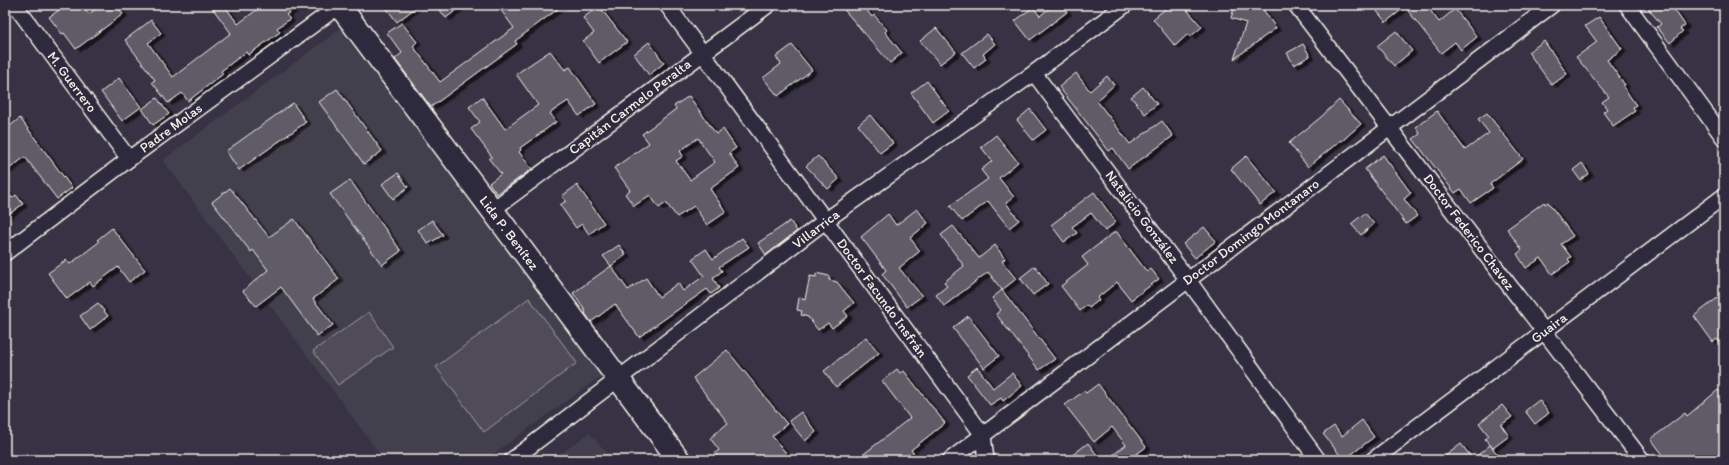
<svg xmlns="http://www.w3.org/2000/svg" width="1729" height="465" font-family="Itim,sans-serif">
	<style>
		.built { fill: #433f4e }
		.green { fill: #504b59; stroke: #a29ea0 }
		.building { fill: #5f5c67; stroke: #f4f1e8; fill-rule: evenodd; filter: url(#shadow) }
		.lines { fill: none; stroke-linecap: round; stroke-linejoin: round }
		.street-casing { stroke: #f4f1e8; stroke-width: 18 }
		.secondary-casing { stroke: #f4f1e8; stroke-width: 25 }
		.street { stroke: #2f2a3d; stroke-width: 15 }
		.secondary { stroke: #2f2a3d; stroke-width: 22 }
		.labels { text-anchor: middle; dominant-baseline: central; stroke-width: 3; stroke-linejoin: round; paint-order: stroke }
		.street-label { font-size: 14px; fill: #f4f1e8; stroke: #2f2a3d }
	</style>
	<defs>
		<filter id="shadow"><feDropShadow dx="4.5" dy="2.5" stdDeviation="0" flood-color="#0009"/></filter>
	</defs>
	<rect width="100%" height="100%" fill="#373244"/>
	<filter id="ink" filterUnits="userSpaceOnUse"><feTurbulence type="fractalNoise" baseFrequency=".025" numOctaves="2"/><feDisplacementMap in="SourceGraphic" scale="8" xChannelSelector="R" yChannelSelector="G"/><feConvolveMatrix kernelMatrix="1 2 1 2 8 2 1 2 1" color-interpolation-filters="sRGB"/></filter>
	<g filter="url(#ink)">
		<g class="built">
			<path d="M 340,29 L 604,374 L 485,460 L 384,460 L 163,160 Z"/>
			<path d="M 589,433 L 614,460 L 552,460 Z"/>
		</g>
		<g class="green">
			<path d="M 529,298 L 577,363 L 484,432 L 436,367 Z"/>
			<path d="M 369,312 L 393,347 L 338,385 L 313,351 Z"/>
		</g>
		<g class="building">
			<path d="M 56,5 L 82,5 L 89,14 L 101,5 L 116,5 L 123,14 L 76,49 L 64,33 L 62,34 L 49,17 L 59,10 Z"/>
			<path d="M 210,5 L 224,5 L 238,24 L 263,5 L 299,5 L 286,15 L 290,19 L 277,28 L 280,32 L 248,55 L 246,52 L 221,71 L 223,74 L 188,101 L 182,93 L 168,103 L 152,82 L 155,80 L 125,40 L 151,20 L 161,33 L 148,43 L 173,77 L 231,33 Z"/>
			<path d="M 384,5 L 419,5 L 397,22 Z"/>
			<path d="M 436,5 L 463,5 L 446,18 Z"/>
			<path d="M 497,5 L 563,5 L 515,41 L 517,44 L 431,107 L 395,59 L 402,53 L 387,33 L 402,23 L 417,42 L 413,46 L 440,82 L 514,28 Z"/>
			<path d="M 840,5 L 863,5 L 872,17 L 874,15 L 887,30 L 885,32 L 902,53 L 890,63 Z"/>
			<path d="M 1053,5 L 1061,5 L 1067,12 L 1030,40 L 1015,21 L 1033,7 L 1040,16 Z"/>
			<path d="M 1170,5 L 1183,5 L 1202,27 L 1190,37 L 1188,34 L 1175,46 L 1153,19 Z"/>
			<path d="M 1235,5 L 1260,5 L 1276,28 L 1234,59 L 1246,23 L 1231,18 Z"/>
			<path d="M 1382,5 L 1426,5 L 1439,22 L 1455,9 L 1477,37 L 1461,50 L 1455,42 L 1441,53 L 1405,7 L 1386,22 L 1376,10 Z"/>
			<path d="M 1645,5 L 1671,5 L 1685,25 L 1680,29 L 1683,31 L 1670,43 L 1657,27 L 1661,24 Z"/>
			<path d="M 599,6 L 627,42 L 599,63 L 583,41 L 594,33 L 583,18 Z"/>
			<path d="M 1599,17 L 1622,49 L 1607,60 L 1625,85 L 1623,86 L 1624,88 L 1636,105 L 1633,107 L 1635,111 L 1613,126 L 1603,112 L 1607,109 L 1602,102 L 1609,97 L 1576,57 L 1597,42 L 1585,26 Z"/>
			<path d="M 936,28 L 956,52 L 940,64 L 920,41 Z"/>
			<path d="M 1396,31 L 1412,51 L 1394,66 L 1377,46 Z"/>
			<path d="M 987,34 L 995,44 L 983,54 L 986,59 L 974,68 L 962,53 Z"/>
			<path d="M 1544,41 L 1567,74 L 1552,85 L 1528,52 Z"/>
			<path d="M 649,42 L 664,63 L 649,75 L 634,54 Z"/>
			<path d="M 1303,44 L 1310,56 L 1294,65 L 1287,53 Z"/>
			<path d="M 792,45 L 812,70 L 778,96 L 763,78 L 781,64 L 776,57 Z"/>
			<path d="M 550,51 L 565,70 L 570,67 L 596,104 L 579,116 L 568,101 L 550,113 L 556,122 L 520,148 L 521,150 L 519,152 L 532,169 L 497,194 L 489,183 L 501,174 L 489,159 L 492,157 L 471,129 L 480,122 L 469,107 L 482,97 L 505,129 L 538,105 L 516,74 Z"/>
			<path d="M 1076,73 L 1090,91 L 1107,76 L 1114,85 L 1097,101 L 1130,144 L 1162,121 L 1173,136 L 1128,169 L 1113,148 L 1109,151 L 1059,87 Z"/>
			<path d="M 119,78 L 141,107 L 122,121 L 101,92 Z"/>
			<path d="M 927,81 L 949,111 L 933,123 L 911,93 Z"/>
			<path d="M 1143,87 L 1157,104 L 1145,114 L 1131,97 Z"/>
			<path d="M 337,89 L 382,151 L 364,164 L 319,102 Z"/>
			<path d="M 689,96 L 716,134 L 723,129 L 736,148 L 729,153 L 739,168 L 710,189 L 726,212 L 707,225 L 694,206 L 677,217 L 666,203 L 659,208 L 650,195 L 634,206 L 625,194 L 630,190 L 614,168 L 649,143 L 642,134 L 676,109 L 674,106 ZM 698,138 L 715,162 L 690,180 L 676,161 L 683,156 L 680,151 Z"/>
			<path d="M 157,98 L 169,114 L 153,125 L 142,109 Z"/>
			<path d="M 1339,100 L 1361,124 L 1342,141 L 1341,140 L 1308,167 L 1289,143 L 1321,117 Z"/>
			<path d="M 293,103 L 306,122 L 239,170 L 226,151 Z"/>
			<path d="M 1030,109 L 1046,130 L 1033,140 L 1017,120 Z"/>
			<path d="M 1437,111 L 1465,150 L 1489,133 L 1478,119 L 1487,113 L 1523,159 L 1490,184 L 1493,188 L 1471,203 L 1461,189 L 1455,193 L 1413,139 L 1420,134 L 1416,127 Z"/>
			<path d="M 870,115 L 893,143 L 880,153 L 858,125 Z"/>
			<path d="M 20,118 L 72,188 L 57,199 L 25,157 L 5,172 L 5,130 Z"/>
			<path d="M 996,135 L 1018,162 L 999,178 L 1014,197 L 1006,203 L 1019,220 L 1009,228 L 988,201 L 962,221 L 950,206 L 988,179 L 981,170 L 992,161 L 981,147 Z"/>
			<path d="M 1383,155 L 1411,193 L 1404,199 L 1417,216 L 1406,224 L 1365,169 Z"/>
			<path d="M 818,156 L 839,179 L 828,189 L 806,166 Z"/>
			<path d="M 1246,156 L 1276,192 L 1260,205 L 1231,169 Z"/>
			<path d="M 1582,163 L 1589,174 L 1580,180 L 1573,170 Z"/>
			<path d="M 398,173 L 408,187 L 393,199 L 382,184 Z"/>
			<path d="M 350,180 L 401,251 L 382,265 L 330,194 Z"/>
			<path d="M 577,185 L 604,223 L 589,234 L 582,224 L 576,228 L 560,205 L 566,201 L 562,196 Z"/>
			<path d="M 230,188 L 269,237 L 294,219 L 339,279 L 313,299 L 333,325 L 317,336 L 281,287 L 256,306 L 243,291 L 268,270 L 253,250 L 251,252 L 212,202 Z"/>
			<path d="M 5,189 L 12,198 L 16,195 L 23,204 L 5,217 Z"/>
			<path d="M 1094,192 L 1116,222 L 1105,231 L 1091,213 L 1072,227 L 1077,233 L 1064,242 L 1051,225 Z"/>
			<path d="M 1544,202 L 1545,204 L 1548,202 L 1573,236 L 1561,244 L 1571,257 L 1568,259 L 1570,262 L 1552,274 L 1541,258 L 1526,268 L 1517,254 L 1522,250 L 1507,229 Z"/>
			<path d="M 917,209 L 928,223 L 910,238 L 920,251 L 899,268 L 922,296 L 907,307 L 882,274 L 886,270 L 861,237 L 888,214 L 896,225 Z"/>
			<path d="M 1365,213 L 1374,224 L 1361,235 L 1351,224 Z"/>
			<path d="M 432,220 L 443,235 L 428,244 L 418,230 Z"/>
			<path d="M 790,221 L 797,231 L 766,255 L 758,243 Z"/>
			<path d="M 953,226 L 979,258 L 995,245 L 1005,259 L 1002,261 L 1016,279 L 1002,290 L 988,272 L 944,306 L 936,295 L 947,286 L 944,282 L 964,266 L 941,235 Z"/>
			<path d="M 1204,227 L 1216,241 L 1195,258 L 1183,244 Z"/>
			<path d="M 112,228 L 145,270 L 129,282 L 118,267 L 93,286 L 90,282 L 67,299 L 48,273 L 66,260 L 70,264 L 99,242 L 97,240 Z"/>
			<path d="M 1116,231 L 1147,272 L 1151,269 L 1159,279 L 1131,300 L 1117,282 L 1097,298 L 1099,300 L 1089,308 L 1087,305 L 1080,311 L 1061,286 L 1088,265 L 1082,257 Z"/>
			<path d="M 742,238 L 749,247 L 719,267 L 722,271 L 713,278 L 719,288 L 711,294 L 707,289 L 639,337 L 615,304 L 591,322 L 585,313 L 586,312 L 573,293 L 611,266 L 628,290 L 646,278 L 659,297 L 678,283 L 683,291 L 704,276 L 692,259 L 706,249 L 713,259 Z"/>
			<path d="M 619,245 L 626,255 L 611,266 L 603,256 Z"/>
			<path d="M 1035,266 L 1048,284 L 1033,295 L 1020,278 Z"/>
			<path d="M 816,273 L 829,276 L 829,280 L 837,282 L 854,303 L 844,311 L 848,316 L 832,328 L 828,323 L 818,330 L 808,317 L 801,315 L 802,311 L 797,310 L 799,298 L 805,299 L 810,276 L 816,277 Z"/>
			<path d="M 1002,290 L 1055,359 L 1039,370 L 996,314 L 1001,310 L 992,298 Z"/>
			<path d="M 1724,293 L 1724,348 L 1717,339 L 1713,342 L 1694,316 Z"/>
			<path d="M 98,303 L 108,316 L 90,330 L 80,316 Z"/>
			<path d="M 968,316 L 999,356 L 984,368 L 953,328 Z"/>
			<path d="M 866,337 L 879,353 L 836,387 L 824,371 Z"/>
			<path d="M 727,350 L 787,424 L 772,436 L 786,453 L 777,460 L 720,460 L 715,453 L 719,450 L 710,438 L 728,423 L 693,378 Z"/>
			<path d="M 977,367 L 993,388 L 1012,373 L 1022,386 L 1003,401 L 1001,398 L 990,405 L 967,375 Z"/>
			<path d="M 897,369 L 900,373 L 904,371 L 945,423 L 911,450 L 919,460 L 856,460 L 910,418 L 882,381 Z"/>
			<path d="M 1098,384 L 1146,447 L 1129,460 L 1106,460 L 1126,445 L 1112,427 L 1094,442 L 1065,405 L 1084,391 L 1086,393 Z"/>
			<path d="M 1718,390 L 1724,396 L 1724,460 L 1667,460 L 1651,439 L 1685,413 L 1687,416 Z"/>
			<path d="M 1539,400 L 1549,413 L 1535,424 L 1525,411 Z"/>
			<path d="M 1502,405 L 1512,417 L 1501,425 L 1509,436 L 1493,448 L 1485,439 L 1489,436 L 1479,423 Z"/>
			<path d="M 801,412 L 816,432 L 805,441 L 789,421 Z"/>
			<path d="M 1362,420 L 1374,437 L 1344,460 L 1323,434 L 1334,426 L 1342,436 Z"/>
			<path d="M 1088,443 L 1101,460 L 1066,460 Z"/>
			<path d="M 1461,444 L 1473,459 L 1490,445 L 1502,460 L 1440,460 Z"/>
		</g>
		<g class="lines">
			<g class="street-casing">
				<g id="street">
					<path d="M 15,5 L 129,159"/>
					<path d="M 667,5 L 983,435 L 986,460"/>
					<path d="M 1296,5 L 1642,460"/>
					<path d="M 1627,5 L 1724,138"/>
					<path d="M 1034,73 L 1188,280 L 1318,460"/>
					<path d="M 492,210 L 768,5"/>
					<path d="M 5,253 L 129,159 L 340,5"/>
					<path d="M 512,460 L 825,221 L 1034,73 L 1125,5"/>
					<path d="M 950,460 L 1552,5"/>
					<path d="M 1373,460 L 1724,196"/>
				</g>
			</g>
			<g class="secondary-casing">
				<path id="secondary" d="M 339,5 L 679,460"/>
			</g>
			<use href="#street" class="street"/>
			<use href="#secondary" class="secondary"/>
		</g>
	</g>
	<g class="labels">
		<g class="street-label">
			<text transform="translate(72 82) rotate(53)">M. Guerrero</text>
			<text transform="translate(630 107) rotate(-37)">Capitán Carmelo Peralta</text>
			<text transform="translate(171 128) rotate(-36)">Padre Molas</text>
			<text transform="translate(1142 217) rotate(53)">Natalicio González</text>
			<text transform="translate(816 229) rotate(-37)">Villarrica</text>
			<text transform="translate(1251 232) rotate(-37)">Doctor Domingo Montanaro</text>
			<text transform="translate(1469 232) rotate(53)">Doctor Federico Chavez</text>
			<text transform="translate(509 233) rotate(53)">Lida P. Benítez</text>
			<text transform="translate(882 298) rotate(54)">Doctor Facundo Insfrán</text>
			<text transform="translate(1549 328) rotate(-37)">Guaira</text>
		</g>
	</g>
	<rect width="1729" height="465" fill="none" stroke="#2f2a3d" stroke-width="20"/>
	<rect x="10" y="10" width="1709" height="445" fill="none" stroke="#f4f1e8" stroke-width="1.5" filter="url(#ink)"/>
</svg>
